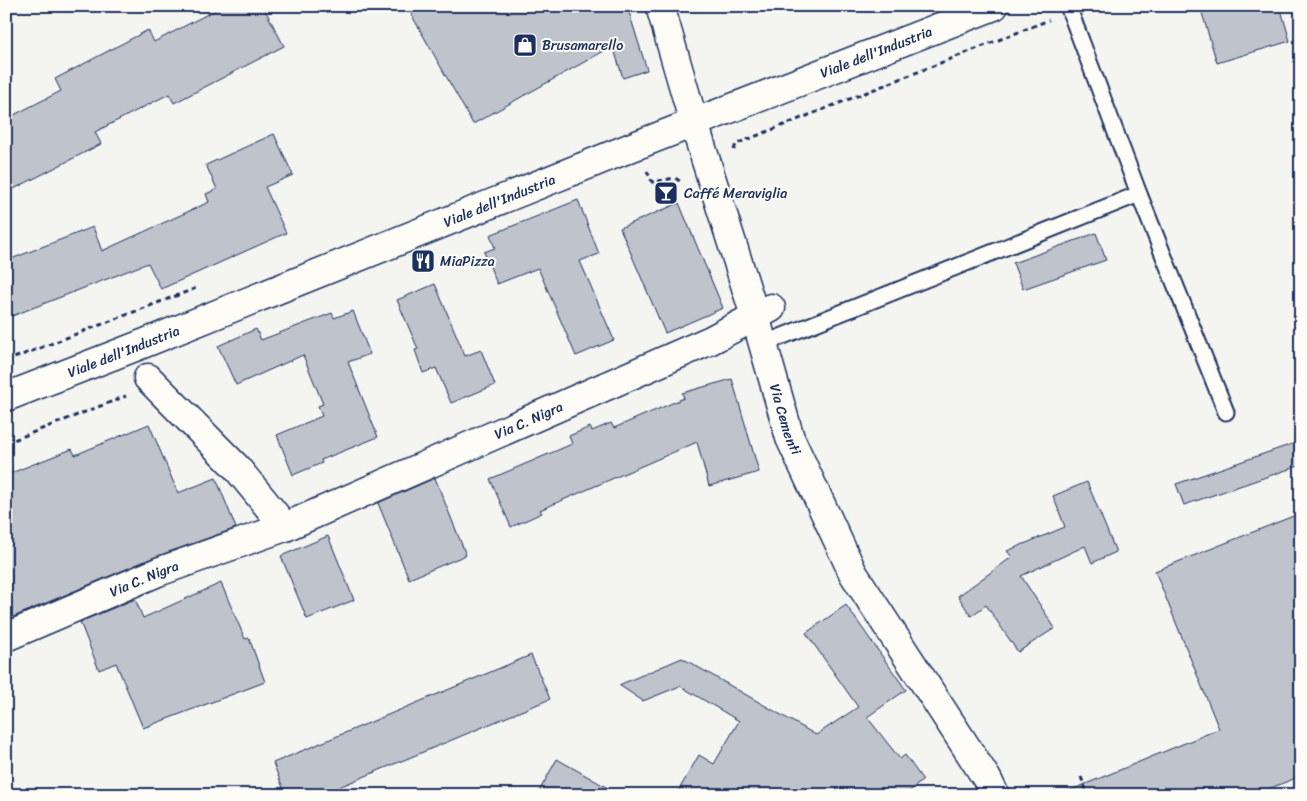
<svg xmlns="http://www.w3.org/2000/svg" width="1307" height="801" font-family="Sriracha,sans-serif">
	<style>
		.building { fill: #bfc3cc; stroke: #1b2f5e }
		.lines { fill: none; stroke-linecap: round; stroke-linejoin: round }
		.service-casing { stroke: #1b2f5e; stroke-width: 19 }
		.minor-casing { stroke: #1b2f5e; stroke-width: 31 }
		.tertiary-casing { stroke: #1b2f5e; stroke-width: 31 }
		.secondary-casing { stroke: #1b2f5e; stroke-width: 31 }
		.path { stroke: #1b2f5e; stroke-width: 3; stroke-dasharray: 5 4; stroke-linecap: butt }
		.service { stroke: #fdfcf7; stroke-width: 15 }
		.minor { stroke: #fdfcf7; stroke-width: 28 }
		.tertiary { stroke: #fdfcf7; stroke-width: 28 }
		.secondary { stroke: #fdfcf7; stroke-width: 28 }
		.labels { text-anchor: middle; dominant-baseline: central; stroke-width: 4; stroke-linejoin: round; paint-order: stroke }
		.poi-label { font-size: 14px; fill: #1b2f5e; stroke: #fdfcf7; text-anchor: start }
		.street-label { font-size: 14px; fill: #1b2f5e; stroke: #fdfcf7 }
	</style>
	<rect width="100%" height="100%" fill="#f4f4f1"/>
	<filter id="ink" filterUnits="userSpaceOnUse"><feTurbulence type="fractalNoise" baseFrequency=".02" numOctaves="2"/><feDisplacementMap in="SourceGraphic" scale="10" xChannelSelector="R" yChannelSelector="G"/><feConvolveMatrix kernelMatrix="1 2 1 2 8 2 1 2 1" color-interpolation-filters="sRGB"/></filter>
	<g filter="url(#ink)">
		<g class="building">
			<path d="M 223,6 L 263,6 L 284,46 L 174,103 L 169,94 L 95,132 L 101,144 L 6,193 L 6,119 L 61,91 L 55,79 L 148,30 L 154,42 Z"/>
			<path d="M 425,6 L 627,6 L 647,70 L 623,78 L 613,46 L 473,124 L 411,14 Z"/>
			<path d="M 1222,6 L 1280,6 L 1290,41 L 1217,63 L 1202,13 Z"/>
			<path d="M 274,134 L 293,175 L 265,187 L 286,233 L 161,289 L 148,263 L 12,316 L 6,301 L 6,261 L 93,227 L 102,251 L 209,202 L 206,194 L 217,189 L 206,165 Z"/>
			<path d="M 578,200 L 599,254 L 580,261 L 614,340 L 576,356 L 538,268 L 497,284 L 484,252 L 495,248 L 490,235 Z"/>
			<path d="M 679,203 L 723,308 L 665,333 L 620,228 Z"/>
			<path d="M 1096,233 L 1106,260 L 1023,289 L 1013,263 Z"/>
			<path d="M 435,284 L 465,356 L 481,350 L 495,385 L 451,403 L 436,368 L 423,373 L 415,350 L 418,349 L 397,300 Z"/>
			<path d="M 353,311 L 370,354 L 348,362 L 378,437 L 321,460 L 322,463 L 293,475 L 277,435 L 322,416 L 318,406 L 323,404 L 303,355 L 236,385 L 218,346 L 256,329 L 261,340 L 332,313 L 334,318 Z"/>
			<path d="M 732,379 L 759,472 L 709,486 L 697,442 L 540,510 L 542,513 L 511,527 L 490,479 L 572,444 L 569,436 L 590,427 L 592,431 L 611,423 L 614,428 L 684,398 L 682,393 Z"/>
			<path d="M 149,424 L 178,493 L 216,478 L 236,528 L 152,558 L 6,620 L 6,475 L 72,449 L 75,455 Z"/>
			<path d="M 1301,441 L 1301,465 L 1184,505 L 1176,484 Z"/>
			<path d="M 435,478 L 466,555 L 409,579 L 378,503 Z"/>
			<path d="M 1087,482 L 1116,552 L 1092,563 L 1085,546 L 1021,576 L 1055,628 L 1018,652 L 986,605 L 971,616 L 958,596 L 1012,557 L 1007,551 L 1065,527 L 1053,496 Z"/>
			<path d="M 1301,513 L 1301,776 L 1253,795 L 1059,795 L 1219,729 L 1155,571 Z"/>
			<path d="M 328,536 L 354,600 L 307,619 L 281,556 Z"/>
			<path d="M 221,583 L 245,639 L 249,638 L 265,682 L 143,728 L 116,663 L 99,670 L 80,622 L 135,599 L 143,618 Z"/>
			<path d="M 846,605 L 906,690 L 867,717 L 900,759 L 905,755 L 923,780 L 905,795 L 676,795 L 699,755 L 714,764 L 739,721 L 680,686 L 643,701 L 619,685 L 682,658 L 816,735 L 858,707 L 806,633 Z"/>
			<path d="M 531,655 L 550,699 L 320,795 L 286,795 L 273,763 Z"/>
			<path d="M 557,759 L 620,795 L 537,795 Z"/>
		</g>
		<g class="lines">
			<g class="service-casing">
				<g id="service">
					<path d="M 1139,194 L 1226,412"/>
					<path d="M 763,344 L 1139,194 L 1068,6"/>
				</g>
			</g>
			<g class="minor-casing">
				<g id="minor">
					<path id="s1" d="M 694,123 L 755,316 L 790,438 L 853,573 L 987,779 L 995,795"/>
					<path d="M 148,378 L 236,467 L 285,527"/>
					<path id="s2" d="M 6,637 L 158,572 L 285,527 L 711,340 L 771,308"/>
				</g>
			</g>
			<g class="tertiary-casing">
				<path id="tertiary" d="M 660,6 L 694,123"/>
			</g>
			<g class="secondary-casing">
				<g id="secondary">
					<path id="s3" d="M 6,397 L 135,347 L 637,145 L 994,6"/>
				</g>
			</g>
			<g class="path">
				<path d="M 734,150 L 736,144 L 1049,20"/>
				<path d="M 647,171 L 652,182 L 675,178 L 681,182"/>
				<path d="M 6,361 L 199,287"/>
				<path d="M 6,443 L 126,396"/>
				<path d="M 1081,777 L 1088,795"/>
			</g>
			<use href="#service" class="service"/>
			<use href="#minor" class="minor"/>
			<use href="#tertiary" class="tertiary"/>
			<use href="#secondary" class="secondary"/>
		</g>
	</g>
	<defs>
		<g id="shop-square" transform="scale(1.25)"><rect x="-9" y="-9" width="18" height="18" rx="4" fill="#1b2f5e" stroke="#fdfcf7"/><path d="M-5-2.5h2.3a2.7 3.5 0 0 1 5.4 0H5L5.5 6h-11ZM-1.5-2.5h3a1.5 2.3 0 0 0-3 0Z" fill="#fff"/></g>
		<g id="bar-square" transform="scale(1.25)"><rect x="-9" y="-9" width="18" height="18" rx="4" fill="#1b2f5e" stroke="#fdfcf7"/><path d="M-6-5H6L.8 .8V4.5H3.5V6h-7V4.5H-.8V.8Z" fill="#fff"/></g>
		<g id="restaurant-square" transform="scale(1.25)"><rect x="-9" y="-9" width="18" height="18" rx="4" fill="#1b2f5e" stroke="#fdfcf7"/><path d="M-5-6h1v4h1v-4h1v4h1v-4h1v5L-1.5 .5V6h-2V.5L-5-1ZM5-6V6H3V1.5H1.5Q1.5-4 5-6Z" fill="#fff"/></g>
	</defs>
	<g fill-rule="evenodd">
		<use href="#shop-square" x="525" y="45"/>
		<use href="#bar-square" x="666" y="193"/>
		<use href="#restaurant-square" x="423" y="261"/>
	</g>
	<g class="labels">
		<g class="poi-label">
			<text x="542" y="45">Brusamarello</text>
			<text x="684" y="193">Caffé Meraviglia</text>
			<text x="440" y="261">MiaPizza</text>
		</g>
		<g class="street-label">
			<text stroke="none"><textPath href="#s3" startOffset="936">Viale dell'Industria</textPath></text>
			<text stroke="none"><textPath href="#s3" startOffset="531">Viale dell'Industria</textPath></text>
			<text stroke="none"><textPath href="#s3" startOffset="126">Viale dell'Industria</textPath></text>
			<text stroke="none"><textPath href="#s1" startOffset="310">Via Cementi</textPath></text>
			<text stroke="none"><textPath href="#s2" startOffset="566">Via C. Nigra</textPath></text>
			<text stroke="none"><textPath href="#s2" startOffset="150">Via C. Nigra</textPath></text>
		</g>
	</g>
	<rect width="1307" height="801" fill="none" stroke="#fdfcf7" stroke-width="25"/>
	<rect x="12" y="12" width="1282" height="776" fill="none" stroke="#1b2f5e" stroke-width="2" filter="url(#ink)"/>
</svg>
